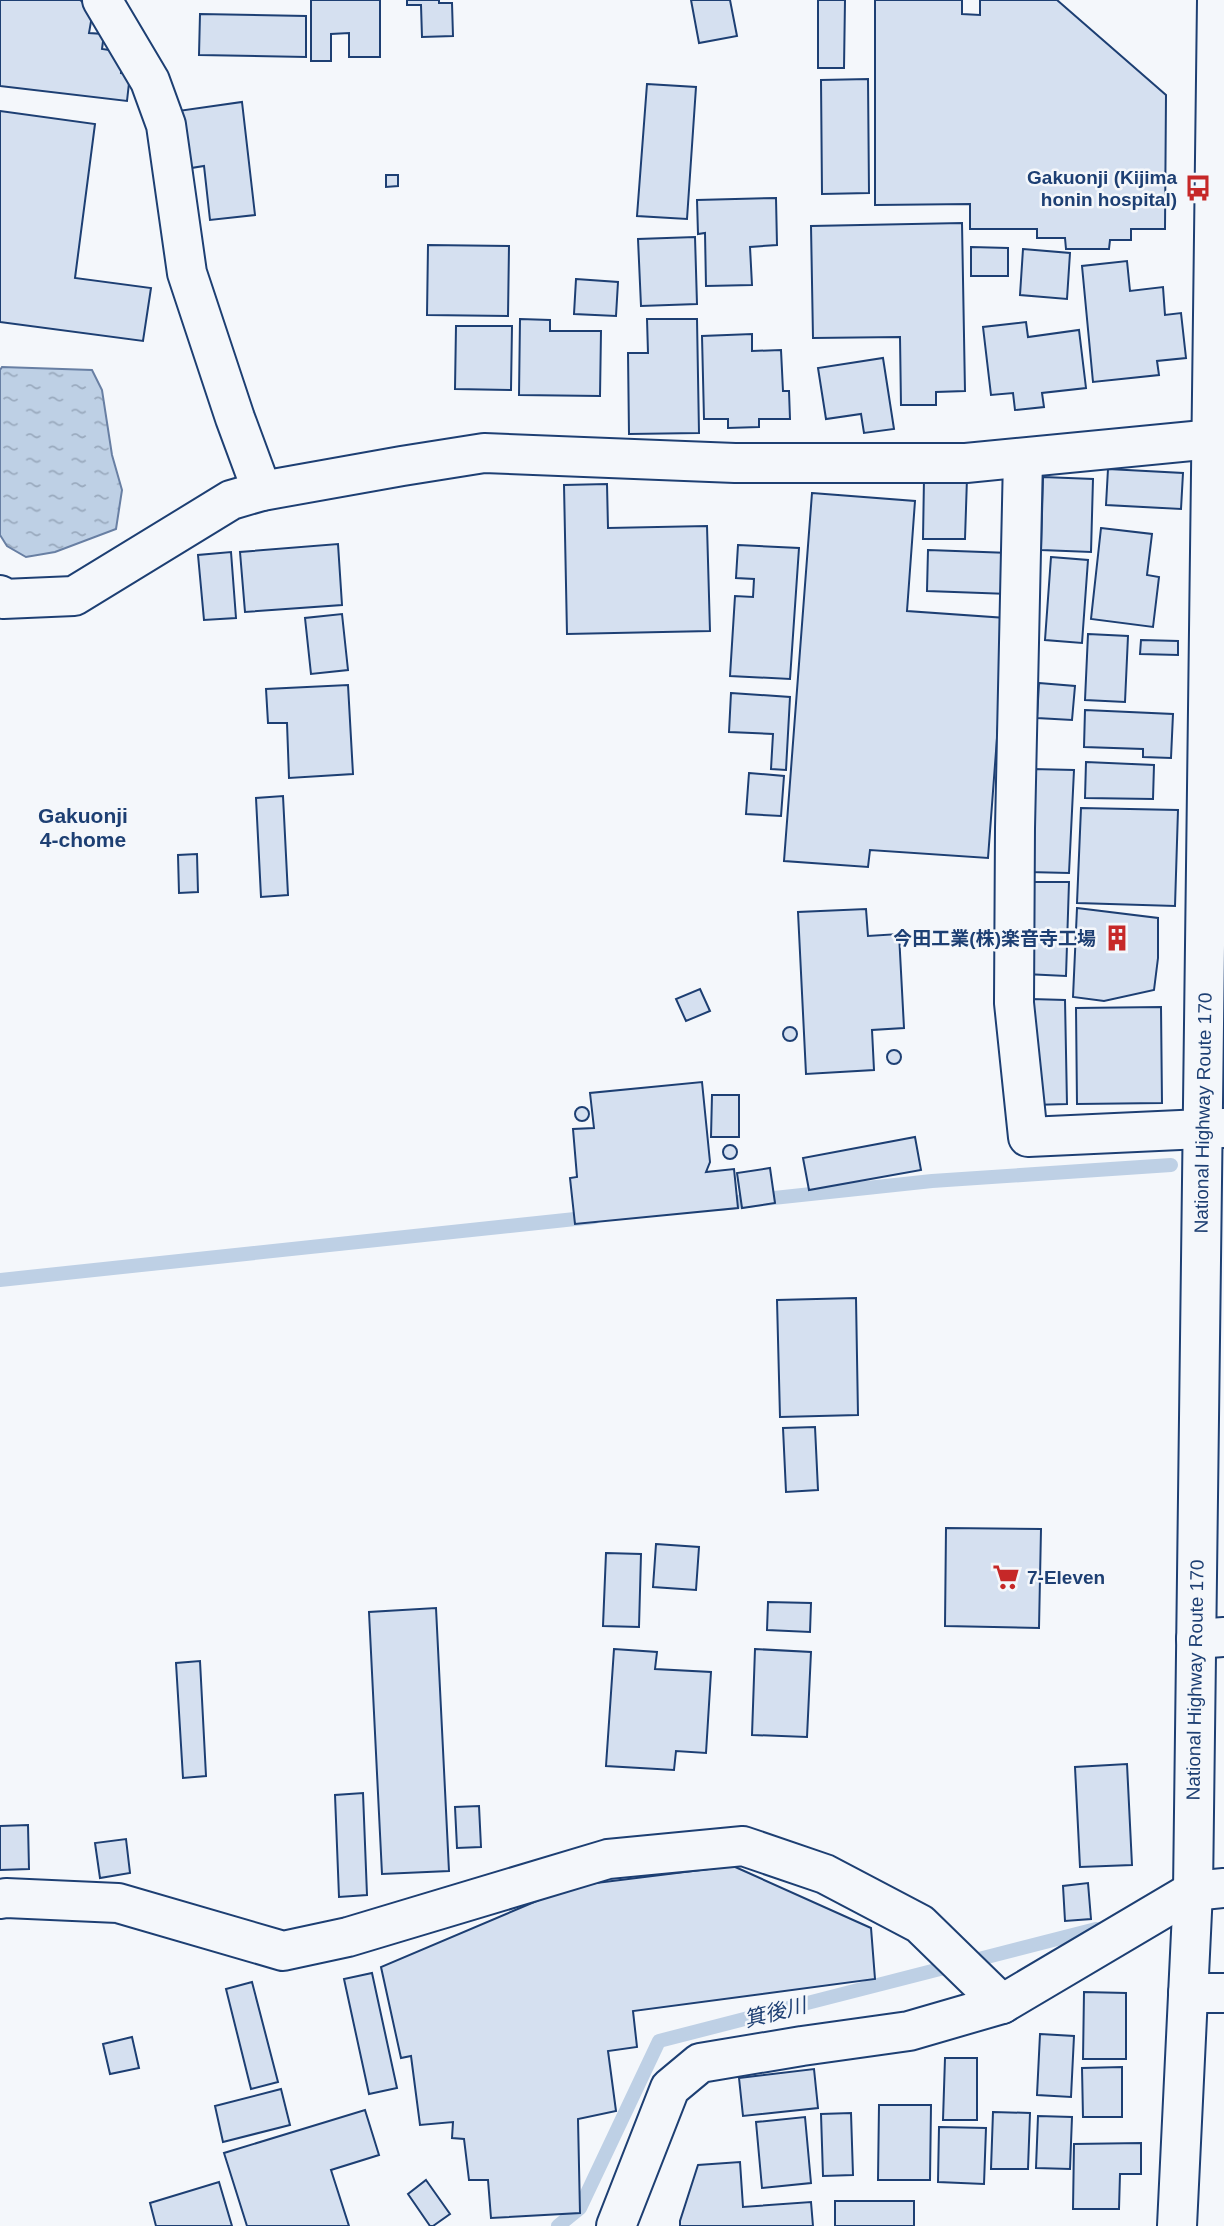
<svg xmlns="http://www.w3.org/2000/svg" width="1224" height="2226" font-family="Arial,'Noto Sans JP',sans-serif">
	<style>
		.water { fill: url(#water-ripples); stroke: #687fa3; stroke-width: 2 }
		.lines { fill: none; stroke-linecap: round; stroke-linejoin: round }
		.stream { stroke: #bed0e5; stroke-width: 14 }
		.building { fill: #d5e0f0; stroke: #1d3f73; stroke-width: 2 }
		.minor-casing { stroke: #1d3f73; stroke-width: 42 }
		.highway-casing { stroke: #1d3f73; stroke-width: 42 }
		.minor { stroke: #f4f7fb; stroke-width: 38 }
		.highway { stroke: #f4f7fb; stroke-width: 38 }
		.labels { text-anchor: middle; dominant-baseline: central; stroke-width: 5; stroke-linejoin: round; paint-order: stroke }
		.poi-label { font-size: 19px; font-weight: bold; fill: #1d3f73; stroke: #f4f7fb; text-anchor: end }
		.street-label { font-size: 19px; fill: #1d3f73; stroke: #f4f7fb }
		.neighbourhood-label { font-size: 21px; font-weight: bold; fill: #1d3f73; stroke: #f4f7fb }
		.water-label { font-size: 21px; font-style: italic; fill: #1d3f73; stroke: #f4f7fb }
	</style>
	<defs>
		<pattern id="water-ripples" width="26" height="14" patternUnits="userSpaceOnUse" patternTransform="scale(1.75)"><rect width="26" height="14" fill="#bed0e5"/><path d="M2 4q2-2 4 0t4 0M15 11q2-2 4 0t4 0" fill="none" stroke="#9aaabe"/></pattern>
	</defs>
	<rect width="100%" height="100%" fill="#f4f7fb"/>
	<path class="water" d="M 2,367 L 92,370 L 102,390 L 112,455 L 122,490 L 116,529 L 55,552 L 26,557 L 7,546 L 0,535 L 0,370 Z"/>
	<g class="lines">
		<g class="stream">
			<path d="M 718,1204 L 932,1181 L 1171,1165"/>
			<path d="M 0,1280 L 594,1217"/>
			<path d="M 558,2226 L 580,2208 L 659,2041 L 1096,1929"/>
		</g>
	</g>
	<g class="building">
		<path d="M 0,0 L 80,0 L 93,10 L 89,33 L 104,34 L 102,49 L 116,51 L 122,59 L 121,73 L 130,74 L 127,101 L 0,86 Z"/>
		<path d="M 311,0 L 380,0 L 380,57 L 349,57 L 349,33 L 331,34 L 331,61 L 311,61 Z"/>
		<path d="M 407,0 L 439,0 L 439,3 L 452,3 L 453,36 L 422,37 L 421,5 L 407,5 Z"/>
		<path d="M 691,0 L 730,0 L 737,36 L 699,43 Z"/>
		<path d="M 818,0 L 845,0 L 844,68 L 818,68 Z"/>
		<path d="M 875,0 L 962,0 L 962,14 L 980,15 L 980,0 L 1057,0 L 1166,95 L 1165,229 L 1131,229 L 1131,240 L 1110,240 L 1109,249 L 1066,249 L 1065,238 L 1037,238 L 1037,229 L 970,229 L 970,204 L 875,205 Z"/>
		<path d="M 200,14 L 306,16 L 306,57 L 199,55 Z"/>
		<path d="M 868,79 L 869,193 L 822,194 L 821,80 Z"/>
		<path d="M 647,84 L 696,87 L 687,219 L 637,216 Z"/>
		<path d="M 242,102 L 255,215 L 210,220 L 204,166 L 185,169 L 178,111 Z"/>
		<path d="M 0,111 L 95,124 L 75,278 L 151,288 L 143,341 L 0,322 Z"/>
		<path d="M 386,175 L 398,175 L 398,186 L 386,187 Z"/>
		<path d="M 776,198 L 777,245 L 750,247 L 752,285 L 706,286 L 705,233 L 698,234 L 697,200 Z"/>
		<path d="M 962,223 L 965,391 L 936,392 L 936,405 L 901,405 L 900,337 L 813,338 L 811,226 Z"/>
		<path d="M 695,237 L 697,304 L 641,306 L 638,239 Z"/>
		<path d="M 428,245 L 509,246 L 508,316 L 427,315 Z"/>
		<path d="M 971,247 L 1008,248 L 1008,276 L 971,276 Z"/>
		<path d="M 1023,249 L 1070,253 L 1067,299 L 1020,295 Z"/>
		<path d="M 1127,261 L 1130,291 L 1163,287 L 1165,315 L 1181,313 L 1186,358 L 1157,361 L 1159,375 L 1093,382 L 1082,266 Z"/>
		<path d="M 576,279 L 618,282 L 616,316 L 574,314 Z"/>
		<path d="M 520,319 L 550,320 L 550,331 L 601,331 L 600,396 L 519,395 Z"/>
		<path d="M 647,319 L 697,319 L 699,433 L 629,434 L 628,353 L 648,353 Z"/>
		<path d="M 1026,322 L 1028,337 L 1079,330 L 1086,388 L 1042,393 L 1044,407 L 1015,410 L 1013,393 L 991,395 L 983,327 Z"/>
		<path d="M 456,326 L 512,326 L 511,390 L 455,389 Z"/>
		<path d="M 752,334 L 752,351 L 781,350 L 783,391 L 789,391 L 790,419 L 759,419 L 759,427 L 728,428 L 728,419 L 704,419 L 702,336 Z"/>
		<path d="M 883,358 L 894,429 L 864,433 L 861,414 L 826,419 L 818,368 Z"/>
		<path d="M 1108,469 L 1183,473 L 1181,509 L 1106,505 Z"/>
		<path d="M 1043,477 L 1093,479 L 1091,552 L 1041,550 Z"/>
		<path d="M 924,478 L 967,478 L 965,539 L 923,539 Z"/>
		<path d="M 607,484 L 608,528 L 707,526 L 710,631 L 567,634 L 564,485 Z"/>
		<path d="M 812,493 L 915,501 L 907,611 L 1006,618 L 988,858 L 870,850 L 868,867 L 784,861 Z"/>
		<path d="M 1101,528 L 1152,534 L 1147,575 L 1159,577 L 1153,627 L 1091,619 Z"/>
		<path d="M 338,544 L 342,605 L 245,612 L 240,552 Z"/>
		<path d="M 738,545 L 799,548 L 790,679 L 730,676 L 735,596 L 753,597 L 754,579 L 736,578 Z"/>
		<path d="M 928,550 L 1010,553 L 1009,594 L 927,591 Z"/>
		<path d="M 231,552 L 236,618 L 204,620 L 198,555 Z"/>
		<path d="M 1051,557 L 1088,560 L 1082,643 L 1045,640 Z"/>
		<path d="M 342,614 L 348,670 L 311,674 L 305,618 Z"/>
		<path d="M 1088,634 L 1128,636 L 1125,702 L 1085,700 Z"/>
		<path d="M 1141,640 L 1178,641 L 1178,655 L 1140,654 Z"/>
		<path d="M 1039,683 L 1075,686 L 1072,720 L 1037,718 Z"/>
		<path d="M 348,685 L 353,774 L 289,778 L 287,723 L 268,723 L 266,689 Z"/>
		<path d="M 731,693 L 790,697 L 786,770 L 771,769 L 773,734 L 729,732 Z"/>
		<path d="M 1085,710 L 1173,714 L 1171,758 L 1143,757 L 1143,749 L 1084,747 Z"/>
		<path d="M 1086,762 L 1154,765 L 1153,799 L 1085,798 Z"/>
		<path d="M 1032,769 L 1074,770 L 1069,873 L 1028,872 Z"/>
		<path d="M 749,773 L 784,776 L 781,816 L 746,814 Z"/>
		<path d="M 283,796 L 288,895 L 261,897 L 256,798 Z"/>
		<path d="M 1081,808 L 1178,810 L 1175,906 L 1077,903 Z"/>
		<path d="M 197,854 L 198,892 L 179,893 L 178,855 Z"/>
		<path d="M 1028,882 L 1069,882 L 1066,976 L 1025,974 Z"/>
		<path d="M 1077,908 L 1158,918 L 1158,958 L 1154,990 L 1104,1001 L 1073,997 Z"/>
		<path d="M 866,909 L 868,936 L 899,934 L 904,1028 L 872,1030 L 874,1070 L 806,1074 L 798,912 Z"/>
		<path d="M 700,989 L 710,1011 L 686,1021 L 676,999 Z"/>
		<path d="M 1031,999 L 1065,1000 L 1067,1104 L 1032,1105 Z"/>
		<path d="M 1161,1007 L 1162,1103 L 1077,1104 L 1076,1008 Z"/>
		<circle cx="790" cy="1034" r="7"/>
		<circle cx="894" cy="1057" r="7"/>
		<path d="M 702,1082 L 710,1162 L 706,1172 L 734,1169 L 738,1208 L 575,1224 L 570,1178 L 577,1177 L 573,1129 L 594,1128 L 590,1093 Z"/>
		<path d="M 712,1095 L 739,1095 L 739,1137 L 711,1137 Z"/>
		<circle cx="582" cy="1114" r="7"/>
		<path d="M 915,1137 L 921,1170 L 809,1190 L 803,1158 Z"/>
		<circle cx="730" cy="1152" r="7"/>
		<path d="M 770,1168 L 775,1203 L 742,1208 L 737,1173 Z"/>
		<path d="M 856,1298 L 858,1415 L 780,1417 L 777,1300 Z"/>
		<path d="M 815,1427 L 818,1490 L 786,1492 L 783,1428 Z"/>
		<path d="M 946,1528 L 1041,1529 L 1039,1628 L 945,1626 Z"/>
		<path d="M 656,1544 L 699,1547 L 696,1590 L 653,1587 Z"/>
		<path d="M 606,1553 L 641,1554 L 639,1627 L 603,1626 Z"/>
		<path d="M 768,1602 L 811,1603 L 810,1632 L 767,1630 Z"/>
		<path d="M 436,1608 L 449,1871 L 382,1874 L 369,1612 Z"/>
		<path d="M 614,1649 L 657,1652 L 655,1669 L 711,1672 L 706,1753 L 676,1751 L 674,1770 L 606,1766 Z"/>
		<path d="M 755,1649 L 811,1652 L 807,1737 L 752,1735 Z"/>
		<path d="M 200,1661 L 206,1776 L 183,1778 L 176,1663 Z"/>
		<path d="M 1127,1764 L 1132,1865 L 1080,1867 L 1075,1767 Z"/>
		<path d="M 363,1793 L 367,1895 L 339,1897 L 335,1795 Z"/>
		<path d="M 479,1806 L 481,1847 L 457,1848 L 455,1807 Z"/>
		<path d="M 28,1825 L 29,1869 L 0,1870 L 0,1826 Z"/>
		<path d="M 126,1839 L 130,1873 L 100,1878 L 95,1843 Z"/>
		<path d="M 733,1866 L 871,1928 L 875,1979 L 633,2011 L 637,2047 L 608,2051 L 616,2111 L 578,2119 L 580,2213 L 491,2218 L 488,2180 L 469,2180 L 464,2139 L 452,2138 L 453,2122 L 420,2125 L 411,2056 L 401,2058 L 381,1967 L 572,1886 Z"/>
		<path d="M 1088,1883 L 1091,1919 L 1065,1921 L 1063,1886 Z"/>
		<path d="M 372,1973 L 397,2088 L 369,2094 L 344,1979 Z"/>
		<path d="M 252,1982 L 278,2082 L 251,2089 L 226,1989 Z"/>
		<path d="M 1084,1992 L 1126,1993 L 1126,2059 L 1083,2059 Z"/>
		<path d="M 1040,2034 L 1074,2036 L 1071,2097 L 1037,2095 Z"/>
		<path d="M 132,2037 L 139,2068 L 110,2074 L 103,2044 Z"/>
		<path d="M 945,2058 L 977,2058 L 977,2120 L 943,2120 Z"/>
		<path d="M 1122,2067 L 1122,2117 L 1083,2117 L 1082,2068 Z"/>
		<path d="M 814,2069 L 818,2108 L 743,2116 L 739,2078 Z"/>
		<path d="M 281,2089 L 290,2125 L 223,2142 L 215,2106 Z"/>
		<path d="M 879,2105 L 931,2105 L 930,2180 L 878,2180 Z"/>
		<path d="M 365,2110 L 379,2155 L 331,2170 L 349,2226 L 247,2226 L 224,2153 Z"/>
		<path d="M 993,2112 L 1030,2113 L 1028,2169 L 991,2169 Z"/>
		<path d="M 851,2113 L 853,2175 L 823,2176 L 821,2114 Z"/>
		<path d="M 1038,2116 L 1072,2117 L 1070,2169 L 1036,2168 Z"/>
		<path d="M 805,2117 L 811,2183 L 762,2188 L 756,2122 Z"/>
		<path d="M 939,2127 L 986,2128 L 984,2184 L 938,2182 Z"/>
		<path d="M 1141,2143 L 1141,2174 L 1120,2174 L 1119,2209 L 1073,2209 L 1074,2144 Z"/>
		<path d="M 740,2162 L 743,2207 L 811,2202 L 813,2226 L 680,2226 L 680,2221 L 698,2165 Z"/>
		<path d="M 426,2180 L 450,2214 L 433,2226 L 430,2226 L 408,2194 Z"/>
		<path d="M 219,2182 L 232,2226 L 156,2226 L 150,2203 Z"/>
		<rect x="835" y="2201" width="79" height="25"/>
	</g>
	<g class="lines">
		<g class="minor-casing">
			<g id="minor">
				<path d="M 102,0 L 150,81 L 166,125 L 187,273 L 235,418 L 262,491"/>
				<path d="M 1023,458 L 1015,828 L 1014,1003 L 1028,1137 L 1224,1128"/>
				<path d="M 0,595 L 3,599 L 74,596 L 231,500 L 262,491 L 402,466 L 484,453 L 735,463 L 966,463 L 1224,438"/>
				<path d="M 1196,1639 L 1224,1637"/>
				<path d="M 0,1899 L 6,1898 L 118,1903 L 283,1951 L 348,1937 L 608,1859 L 743,1846 L 825,1874 L 920,1924 L 1002,2004"/>
				<path d="M 1188,1993 L 1224,1993"/>
				<path d="M 616,2226 L 670,2088 L 700,2063 L 802,2046 L 909,2031 L 1002,2004 L 1193,1891 L 1224,1888"/>
			</g>
		</g>
		<g class="highway-casing">
			<path id="highway" d="M 1177,2226 L 1193,1891 L 1217,0"/>
		</g>
		<use href="#minor" class="minor"/>
		<use href="#highway" class="highway"/>
	</g>
	<defs>
		<g id="bus-bare" transform="scale(2.1)"><path d="M-5-6H5V4H4V6H2V4H-2V6H-4V4H-5ZM-3.5-4V0h7V-4ZM-3.5 1.2v1.5H-2V1.2ZM2 1.2v1.5H3.5V1.2Z" fill="#c62828" stroke="#f4f7fb" stroke-width="2.5" paint-order="stroke"/></g>
		<g id="building-bare" transform="scale(2.1)"><path d="M-4-6H4V6H1V3H-1V6H-4ZM-2.5-4.3h1.7v1.8h-1.7ZM.8-4.3h1.7v1.8H.8ZM-2.5-1h1.7V.8h-1.7ZM.8-1h1.7V.8H.8Z" fill="#c62828" stroke="#f4f7fb" stroke-width="2.5" paint-order="stroke"/></g>
		<g id="supermarket-bare" transform="scale(2.1)"><path d="M-6-5.5h2.5l.6 2H6L4.5 2H-2.5L-4.4-4H-6ZM-1.5 3.2a1.3 1.3 0 1 0 .1 0ZM3 3.2a1.3 1.3 0 1 0 .1 0Z" fill="#c62828" stroke="#f4f7fb" stroke-width="2.5" paint-order="stroke"/></g>
	</defs>
	<g fill-rule="evenodd">
		<use href="#bus-bare" x="1198" y="188"/>
		<use href="#building-bare" x="1117" y="938"/>
		<use href="#supermarket-bare" x="1006" y="1577"/>
	</g>
	<g class="labels">
		<g class="poi-label">
			<text x="1177" y="177">Gakuonji (Kijima<tspan x="1177" dy="22">honin hospital)</tspan></text>
			<text x="1096" y="938">今田工業(株)楽音寺工場</text>
			<text x="1027" y="1577" text-anchor="start">7-Eleven</text>
		</g>
		<g class="street-label">
			<text transform="translate(1203 1113) rotate(-89)">National Highway Route 170</text>
			<text transform="translate(1195 1680) rotate(-89)">National Highway Route 170</text>
		</g>
		<g class="neighbourhood-label">
			<text x="83" y="815">Gakuonji<tspan x="83" dy="24">4-chome</tspan></text>
		</g>
		<g class="water-label">
			<text transform="translate(775 2012) rotate(-14)">箕後川</text>
		</g>
	</g>
</svg>
